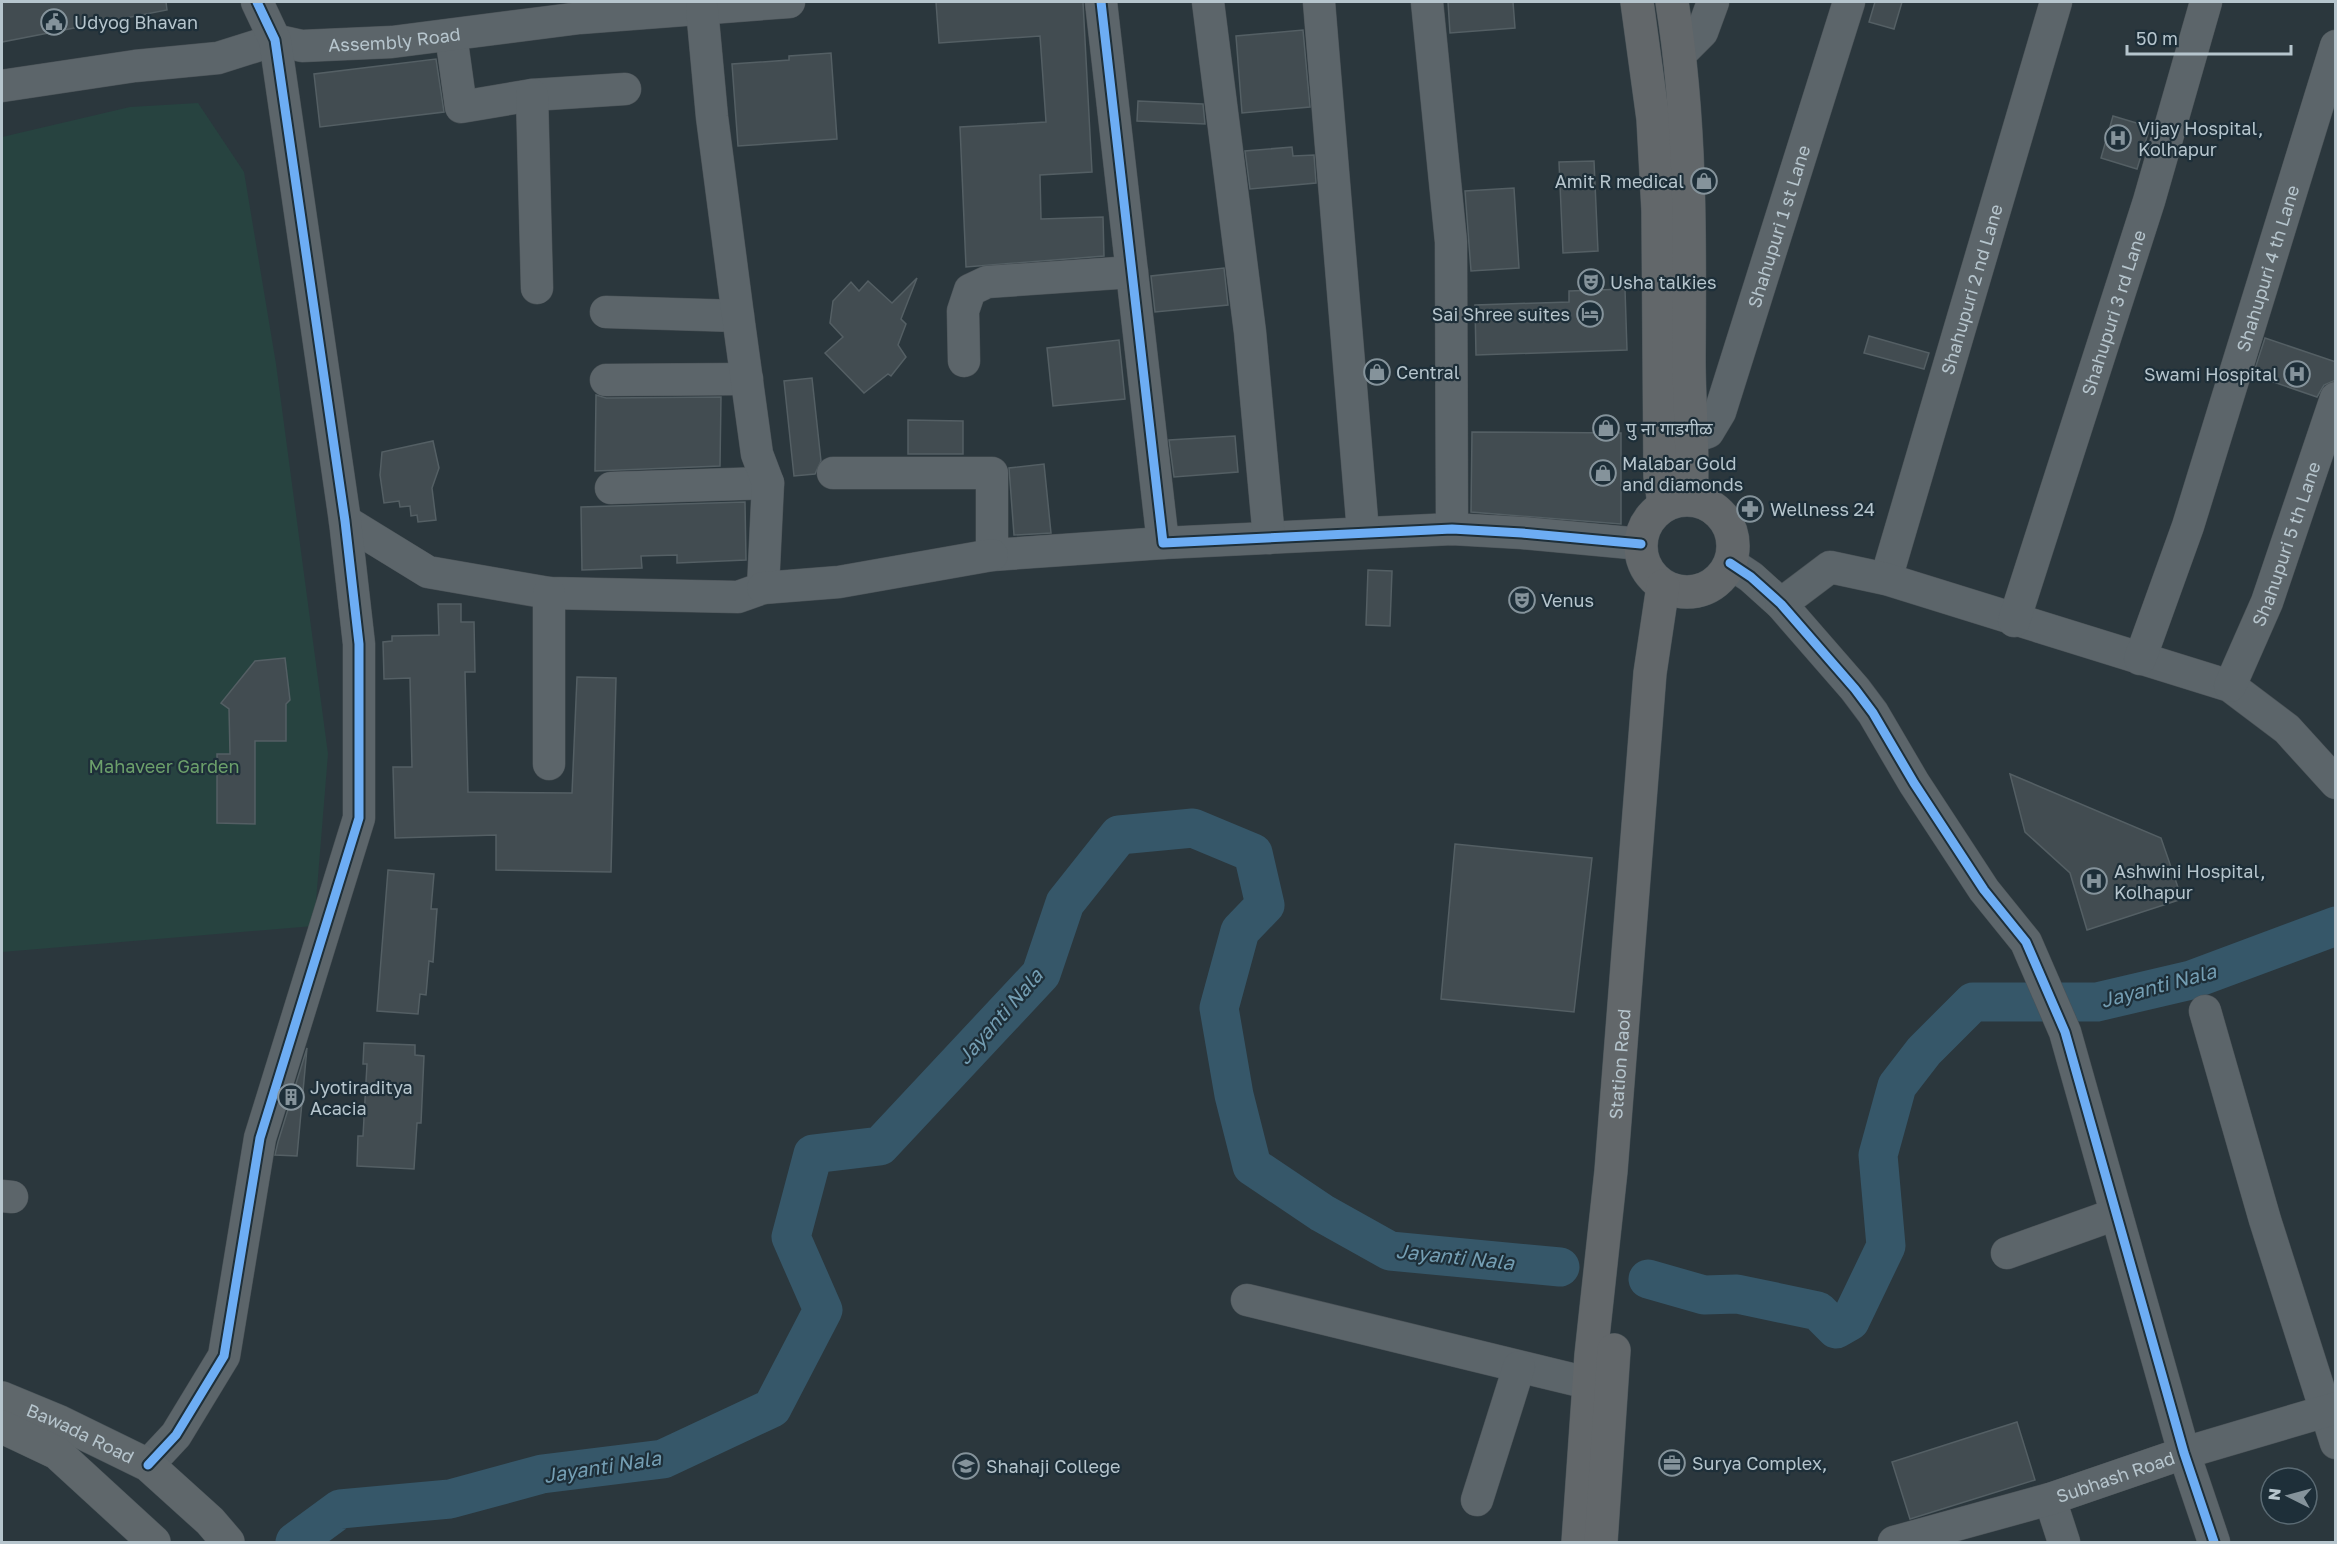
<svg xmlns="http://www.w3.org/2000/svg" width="2337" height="1544" font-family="'Golos Text','Noto Sans Devanagari',sans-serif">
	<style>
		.green { fill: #274340 }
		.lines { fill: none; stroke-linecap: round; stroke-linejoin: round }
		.river { stroke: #365769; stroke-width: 39 }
		.building { fill: #424c51; stroke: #545f64; stroke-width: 1.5 }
		.minor-casing { stroke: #4a5257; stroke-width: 33 }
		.major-casing { stroke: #4a5459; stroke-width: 34 }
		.highway-casing { stroke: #495358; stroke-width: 34 }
		.minor { stroke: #5c656a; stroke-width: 32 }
		.major { stroke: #5f676b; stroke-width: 33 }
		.highway { stroke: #62676a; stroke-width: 33 }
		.cycleway-casing { stroke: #1e2f39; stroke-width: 13 }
		.cycleway { stroke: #6dadf4; stroke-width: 9 }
		.labels { text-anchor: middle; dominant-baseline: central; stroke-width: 4.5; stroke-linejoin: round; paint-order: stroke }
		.poi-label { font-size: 18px; fill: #b6c5cd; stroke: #1e2f39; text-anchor: start }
		.street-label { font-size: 18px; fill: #b6c5cd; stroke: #1e2f39 }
		.park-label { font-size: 18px; fill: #6ca06b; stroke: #1e2f39 }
		.water-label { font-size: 20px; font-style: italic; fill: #749eb3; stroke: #1e2f39 }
	</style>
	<rect width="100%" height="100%" fill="#2b373d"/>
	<path class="green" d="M 198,103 L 244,172 L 276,364 L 328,754 L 314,926 L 2,952 L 2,137 L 130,107 Z"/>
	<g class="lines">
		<g class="river">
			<path d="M 1648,1279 L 1704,1295 L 1737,1294 L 1818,1311 L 1836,1329 L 1850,1321 L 1886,1246 L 1878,1155 L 1897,1086 L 1924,1051 L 1973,1002 L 2097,1002 L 2191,980 L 2336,926"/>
			<path d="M 295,1542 L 340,1509 L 450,1499 L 542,1474 L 663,1459 L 772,1408 L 823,1310 L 791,1237 L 813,1154 L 880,1146 L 1041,974 L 1065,903 L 1119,835 L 1193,828 L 1253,853 L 1265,905 L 1240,931 L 1219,1008 L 1234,1095 L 1252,1166 L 1322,1213 L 1390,1251 L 1560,1267"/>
		</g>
	</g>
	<g class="building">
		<path d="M 2,2 L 166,2 L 167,10 L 2,42 Z"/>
		<path d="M 936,2 L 1083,2 L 1092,172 L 1040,175 L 1041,219 L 1103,217 L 1104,256 L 966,267 L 960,127 L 1046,122 L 1040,36 L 939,43 Z"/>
		<path d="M 1448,2 L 1513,2 L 1515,28 L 1450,33 Z"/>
		<path d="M 1875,2 L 1902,2 L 1894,29 L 1869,22 Z"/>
		<path d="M 1303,30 L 1310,107 L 1242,113 L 1236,36 Z"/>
		<path d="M 831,53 L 837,139 L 738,146 L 732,64 L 789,60 L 789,56 Z"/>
		<path d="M 436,59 L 444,112 L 320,127 L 314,74 Z"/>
		<path d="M 1138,101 L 1203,104 L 1205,124 L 1137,121 Z"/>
		<path d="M 2113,116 L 2150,127 L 2137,169 L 2101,158 Z"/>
		<path d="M 1292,147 L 1293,156 L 1314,155 L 1316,183 L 1250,189 L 1245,151 Z"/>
		<path d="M 1594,161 L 1598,251 L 1563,253 L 1559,162 Z"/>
		<path d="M 1514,188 L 1519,268 L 1471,271 L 1465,191 Z"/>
		<path d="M 1224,268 L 1228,305 L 1155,312 L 1151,276 Z"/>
		<path d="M 917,278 L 901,319 L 906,324 L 898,345 L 906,357 L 891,376 L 888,374 L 864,393 L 825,353 L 843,337 L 830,323 L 833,301 L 851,282 L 859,291 L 868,281 L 892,303 Z"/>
		<path d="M 1625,289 L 1627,350 L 1476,355 L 1475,305 L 1569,302 L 1569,291 Z"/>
		<path d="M 1869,336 L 1929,353 L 1924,369 L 1864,353 Z"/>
		<path d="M 2265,338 L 2336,362 L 2336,380 L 2324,385 L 2317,397 L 2253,375 Z"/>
		<path d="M 1119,340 L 1125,399 L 1053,406 L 1047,348 Z"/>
		<path d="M 812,378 L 821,461 L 815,474 L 794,476 L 784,381 Z"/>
		<path d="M 596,395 L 606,398 L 721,397 L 720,466 L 595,471 Z"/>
		<path d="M 908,420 L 963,421 L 963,454 L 908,454 Z"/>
		<path d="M 1472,432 L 1621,433 L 1621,524 L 1471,512 Z"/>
		<path d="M 1235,436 L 1238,472 L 1174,477 L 1169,440 Z"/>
		<path d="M 433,441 L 439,468 L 432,488 L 436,520 L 418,522 L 417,515 L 411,516 L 410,506 L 400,507 L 399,501 L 384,503 L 380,475 L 382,452 Z"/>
		<path d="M 1044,464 L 1051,533 L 1014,535 L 1009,468 Z"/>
		<path d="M 745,502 L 746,560 L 677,563 L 677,555 L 641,556 L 642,568 L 582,570 L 581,507 Z"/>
		<path d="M 1368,570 L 1392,571 L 1390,626 L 1366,625 Z"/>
		<path d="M 438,604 L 461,604 L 461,622 L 474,622 L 475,672 L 465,672 L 468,792 L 572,793 L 577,677 L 616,678 L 611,872 L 496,870 L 496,835 L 395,838 L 393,767 L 412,767 L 410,678 L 384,679 L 383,642 L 392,641 L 392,636 L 439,635 Z"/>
		<path d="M 285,658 L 290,700 L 286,704 L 286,741 L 255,741 L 255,824 L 217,823 L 217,754 L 230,754 L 229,709 L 221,703 L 255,661 Z"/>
		<path d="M 2010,774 L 2161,838 L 2182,899 L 2087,930 L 2070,873 L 2025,832 Z"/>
		<path d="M 1455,844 L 1592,858 L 1574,1012 L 1441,999 Z"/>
		<path d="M 388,870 L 434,874 L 431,909 L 437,909 L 433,962 L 429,961 L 426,995 L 420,994 L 418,1014 L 377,1011 Z"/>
		<path d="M 364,1043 L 415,1045 L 415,1055 L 424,1056 L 421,1123 L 417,1123 L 414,1169 L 357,1166 L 358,1136 L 363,1136 L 367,1064 L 363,1064 Z"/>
		<path d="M 307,1048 L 297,1156 L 275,1155 L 278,1142 Z"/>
		<path d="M 2017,1422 L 2035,1480 L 1910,1519 L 1892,1462 Z"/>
	</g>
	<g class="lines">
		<g class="minor-casing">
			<g id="minor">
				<path d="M 1101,2 L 1163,543 L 1452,529 L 1522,533 L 1641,544"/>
				<path d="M 1208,2 L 1250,332 L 1269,538"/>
				<path d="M 1319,2 L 1363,532"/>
				<path d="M 1427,2 L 1451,242 L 1452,529"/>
				<path d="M 451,35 L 461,107 L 532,95 L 625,89"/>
				<path d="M 1680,54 L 1702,32 L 1713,2"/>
				<path id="s1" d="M 2,86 L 135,66 L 218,58 L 275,40 L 302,46 L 392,42 L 580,18 L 789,2"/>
				<path d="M 532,95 L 537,288"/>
				<path d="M 606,312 L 738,316"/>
				<path d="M 964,361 L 963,311 L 970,290 L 987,282 L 1132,272"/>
				<path d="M 606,380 L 747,379"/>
				<path id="s2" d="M 1690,438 L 1708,432 L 1720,412 L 1849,2"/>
				<path d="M 833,473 L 992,473 L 992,555 L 1163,543"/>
				<path d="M 611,488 L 768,483"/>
				<path d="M 345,521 L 428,572 L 549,593 L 738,597 L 763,588 L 768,483 L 757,454 L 738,316 L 712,117 L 702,9"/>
				<path d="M 1730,563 L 1751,577 L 1781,604 L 1855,689 L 1873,713 L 1914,783 L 1984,890 L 2026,942 L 2065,1032 L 2184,1453 L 2214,1542"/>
				<path id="s3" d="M 1886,579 L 2056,2"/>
				<path d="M 763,588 L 839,582 L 992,555"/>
				<path d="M 549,593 L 549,764"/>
				<path d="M 1781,604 L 1830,567 L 1886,579 L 2230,686 L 2287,729 L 2336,783"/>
				<path id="s4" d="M 2014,621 L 2149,201 L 2206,2"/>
				<path id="s5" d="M 2140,659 L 2188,526 L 2336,46"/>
				<path id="s6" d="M 2230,686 L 2267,602 L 2336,398"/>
				<path d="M 2205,1011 L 2265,1220 L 2336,1443"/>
				<path d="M 2,1196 L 12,1197"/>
				<path d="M 2007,1253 L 2116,1214"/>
				<path d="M 1247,1300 L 1588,1383"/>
				<path d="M 148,1465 L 176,1435 L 224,1356 L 260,1138 L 359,818 L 359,644 L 345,521 L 275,40 L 257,2"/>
				<path d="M 2050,1499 L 2064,1542"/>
				<path d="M 1477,1500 L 1519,1367"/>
				<path id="s7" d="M 1894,1542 L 2050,1499 L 2184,1453 L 2336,1408"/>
			</g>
		</g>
		<g class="major-casing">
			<g id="major">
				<path id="s8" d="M 2,1398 L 60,1422 L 148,1465 L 210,1521 L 228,1542"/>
				<path d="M 2,1427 L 57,1453 L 154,1542"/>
			</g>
		</g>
		<g class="highway-casing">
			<g id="highway">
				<path d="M 1637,2 L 1653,119 L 1658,211 L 1660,476 L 1664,504"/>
				<path d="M 1672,2 C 1691,120 1690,238 1689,358 C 1689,405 1694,452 1691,499"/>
				<circle cx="1687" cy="546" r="46"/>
				<path id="s9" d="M 1578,1542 L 1591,1355 L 1611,1171 L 1650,673 L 1663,586"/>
				<path d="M 1601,1542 L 1614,1350"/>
			</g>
		</g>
		<use href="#minor" class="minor"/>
		<use href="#major" class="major"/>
		<use href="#highway" class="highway"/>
		<g class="cycleway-casing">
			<g id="cycleway">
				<path d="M 1101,2 L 1163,543 L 1452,529 L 1522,533 L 1641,544"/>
				<path d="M 1730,563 L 1751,577 L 1781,604 L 1855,689 L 1873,713 L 1914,783 L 1984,890 L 2026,942 L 2065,1032 L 2184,1453 L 2214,1542"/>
				<path d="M 148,1465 L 176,1435 L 224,1356 L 260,1138 L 359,818 L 359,644 L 345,521 L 275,40 L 257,2"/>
			</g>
		</g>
		<use href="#cycleway" class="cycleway"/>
	</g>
	<defs>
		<g id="civic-ring" transform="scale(1.35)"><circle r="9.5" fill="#1e2f39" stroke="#85939b" stroke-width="1.5"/><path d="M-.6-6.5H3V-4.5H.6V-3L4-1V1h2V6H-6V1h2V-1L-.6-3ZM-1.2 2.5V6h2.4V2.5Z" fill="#85939b"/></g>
		<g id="hospital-ring" transform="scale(1.35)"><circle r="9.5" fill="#1e2f39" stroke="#85939b" stroke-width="1.5"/><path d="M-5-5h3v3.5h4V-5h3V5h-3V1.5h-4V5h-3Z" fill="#85939b"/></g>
		<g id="shop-ring" transform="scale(1.35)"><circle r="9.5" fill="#1e2f39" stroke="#85939b" stroke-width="1.5"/><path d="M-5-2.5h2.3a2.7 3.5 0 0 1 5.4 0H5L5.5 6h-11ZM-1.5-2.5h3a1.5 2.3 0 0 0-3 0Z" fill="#85939b"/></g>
		<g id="theatre-ring" transform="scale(1.35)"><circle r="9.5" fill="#1e2f39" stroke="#85939b" stroke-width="1.5"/><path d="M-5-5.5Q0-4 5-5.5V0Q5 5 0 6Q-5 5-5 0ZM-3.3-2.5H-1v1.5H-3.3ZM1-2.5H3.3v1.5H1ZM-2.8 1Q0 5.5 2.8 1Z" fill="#85939b"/></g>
		<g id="hotel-ring" transform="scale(1.35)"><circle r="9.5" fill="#1e2f39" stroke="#85939b" stroke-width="1.5"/><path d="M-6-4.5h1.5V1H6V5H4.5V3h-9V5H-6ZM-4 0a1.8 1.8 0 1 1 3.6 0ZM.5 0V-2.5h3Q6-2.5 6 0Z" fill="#85939b"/></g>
		<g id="pharmacy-ring" transform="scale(1.35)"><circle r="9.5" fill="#1e2f39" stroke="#85939b" stroke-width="1.5"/><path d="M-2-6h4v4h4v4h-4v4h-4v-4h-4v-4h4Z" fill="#85939b"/></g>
		<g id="building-ring" transform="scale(1.35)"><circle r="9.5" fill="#1e2f39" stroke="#85939b" stroke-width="1.5"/><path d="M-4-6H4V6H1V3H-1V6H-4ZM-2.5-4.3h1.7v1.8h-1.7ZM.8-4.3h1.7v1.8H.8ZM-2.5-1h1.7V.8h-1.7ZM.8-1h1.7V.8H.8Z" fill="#85939b"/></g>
		<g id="office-ring" transform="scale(1.35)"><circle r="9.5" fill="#1e2f39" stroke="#85939b" stroke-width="1.5"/><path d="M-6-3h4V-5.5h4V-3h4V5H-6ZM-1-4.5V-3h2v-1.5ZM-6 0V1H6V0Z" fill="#85939b"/></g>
		<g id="university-ring" transform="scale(1.35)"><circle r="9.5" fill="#1e2f39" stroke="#85939b" stroke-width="1.5"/><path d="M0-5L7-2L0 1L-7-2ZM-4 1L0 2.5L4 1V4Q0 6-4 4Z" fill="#85939b"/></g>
	</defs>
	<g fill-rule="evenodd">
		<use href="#civic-ring" x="54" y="22"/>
		<use href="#hospital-ring" x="2118" y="138"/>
		<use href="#shop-ring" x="1704" y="181"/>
		<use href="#theatre-ring" x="1591" y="282"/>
		<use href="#hotel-ring" x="1590" y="314"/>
		<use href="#shop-ring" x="1377" y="372"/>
		<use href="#hospital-ring" x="2297" y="374"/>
		<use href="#shop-ring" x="1606" y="428"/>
		<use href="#shop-ring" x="1603" y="473"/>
		<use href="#pharmacy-ring" x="1750" y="509"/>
		<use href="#theatre-ring" x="1522" y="600"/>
		<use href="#hospital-ring" x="2094" y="881"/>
		<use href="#building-ring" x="291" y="1097"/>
		<use href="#office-ring" x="1672" y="1463"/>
		<use href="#university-ring" x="966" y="1466"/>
	</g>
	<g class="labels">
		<g class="poi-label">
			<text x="74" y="22">Udyog Bhavan</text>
			<text x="2138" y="128">Vijay Hospital,<tspan x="2138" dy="21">Kolhapur</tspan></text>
			<text x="1684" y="181" text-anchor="end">Amit R medical</text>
			<text x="1610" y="282">Usha talkies</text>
			<text x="1570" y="314" text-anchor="end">Sai Shree suites</text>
			<text x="1396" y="372">Central</text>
			<text x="2278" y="374" text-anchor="end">Swami Hospital</text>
			<text x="1626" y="428">पु ना गाडगीळ</text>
			<text x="1622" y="463">Malabar Gold<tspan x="1622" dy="21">and diamonds</tspan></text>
			<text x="1770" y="509">Wellness 24</text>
			<text x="1541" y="600">Venus</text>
			<text x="2114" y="871">Ashwini Hospital,<tspan x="2114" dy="21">Kolhapur</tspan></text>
			<text x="310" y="1087">Jyotiraditya<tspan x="310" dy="21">Acacia</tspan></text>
			<text x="1692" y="1463">Surya Complex,</text>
			<text x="986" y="1466">Shahaji College</text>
		</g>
		<g class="street-label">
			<text stroke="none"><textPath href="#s1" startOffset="398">Assembly Road</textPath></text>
			<text stroke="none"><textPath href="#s2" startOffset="237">Shahupuri 1 st Lane</textPath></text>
			<text stroke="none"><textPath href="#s5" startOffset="411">Shahupuri 4 th Lane</textPath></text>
			<text stroke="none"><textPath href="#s3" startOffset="302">Shahupuri 2 nd Lane</textPath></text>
			<text stroke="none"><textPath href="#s4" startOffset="324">Shahupuri 3 rd Lane</textPath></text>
			<text stroke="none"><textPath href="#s6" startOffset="153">Shahupuri 5 th Lane</textPath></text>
			<text stroke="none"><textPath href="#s9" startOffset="480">Station Raod</textPath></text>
			<text stroke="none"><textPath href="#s8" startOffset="86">Bawada Road</textPath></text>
			<text stroke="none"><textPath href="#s7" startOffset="231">Subhash Road</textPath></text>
		</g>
		<g class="park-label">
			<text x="164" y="766">Mahaveer Garden</text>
		</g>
		<g class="water-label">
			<text transform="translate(2158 985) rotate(-15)">Jayanti Nala</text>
			<text transform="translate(999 1016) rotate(-49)">Jayanti Nala</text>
			<text transform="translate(1455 1256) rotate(6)">Jayanti Nala</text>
			<text transform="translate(602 1466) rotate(-9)">Jayanti Nala</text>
		</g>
	</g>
	<rect width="2337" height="1544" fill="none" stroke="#b6c5cd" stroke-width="6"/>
	<g transform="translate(2289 1496) rotate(276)"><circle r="28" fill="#1e2f39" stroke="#5b6b74" stroke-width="1.5"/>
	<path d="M0-4.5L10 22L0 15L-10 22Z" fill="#85939b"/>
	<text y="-9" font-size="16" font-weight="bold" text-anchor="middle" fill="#b6c5cd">N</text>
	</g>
	<path d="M2127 45v9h164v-9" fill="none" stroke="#b6c5cd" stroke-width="3"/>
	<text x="2136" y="45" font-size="18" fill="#b6c5cd" stroke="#1e2f39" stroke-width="4.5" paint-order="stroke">50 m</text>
</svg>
